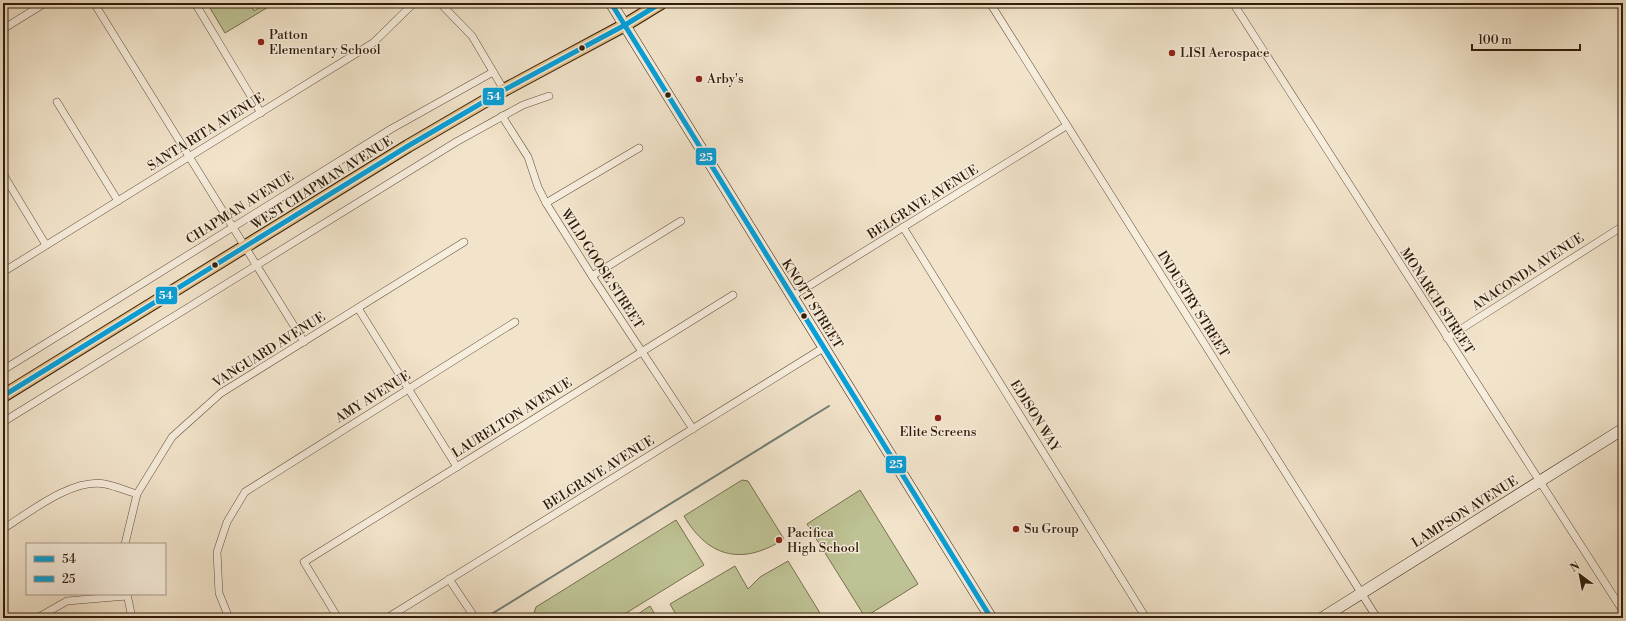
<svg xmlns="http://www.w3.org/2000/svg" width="1626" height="621" font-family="'Libre Bodoni',serif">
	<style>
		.green { fill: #bec395; stroke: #77704f }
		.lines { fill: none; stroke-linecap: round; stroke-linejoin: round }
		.stream { stroke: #707d72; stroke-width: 2 }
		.minor-casing { stroke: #604e3a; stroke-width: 8 }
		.secondary-casing { stroke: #301c09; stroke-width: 12 }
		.primary-casing { stroke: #301c09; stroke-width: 14 }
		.minor { stroke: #f7eddd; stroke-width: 7 }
		.secondary { stroke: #f7eddd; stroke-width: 11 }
		.primary { stroke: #e9c286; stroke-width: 12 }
		.bus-1-casing { stroke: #f7eddd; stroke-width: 8 }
		.bus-2-casing { stroke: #f7eddd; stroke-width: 8 }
		.bus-1 { stroke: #05a0db; stroke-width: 5 }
		.bus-2 { stroke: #05a0db; stroke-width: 5 }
		.poi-dot { fill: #8f2418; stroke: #f7eddd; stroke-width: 1.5 }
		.bus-dot { fill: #301c09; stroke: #f7eddd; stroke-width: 1.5 }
		.labels { text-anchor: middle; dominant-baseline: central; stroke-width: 3; stroke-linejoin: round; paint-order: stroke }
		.poi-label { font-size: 13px; fill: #301c09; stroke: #f7eddd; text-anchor: start }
		.street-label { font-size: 13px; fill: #301c09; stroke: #f7eddd }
		.line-badge { stroke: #f7eddd; stroke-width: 1.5 }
		.badge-label { font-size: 11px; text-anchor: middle; font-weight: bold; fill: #fff }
	</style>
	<rect width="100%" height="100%" fill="#f2e4cb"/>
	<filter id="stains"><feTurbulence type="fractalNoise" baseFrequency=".005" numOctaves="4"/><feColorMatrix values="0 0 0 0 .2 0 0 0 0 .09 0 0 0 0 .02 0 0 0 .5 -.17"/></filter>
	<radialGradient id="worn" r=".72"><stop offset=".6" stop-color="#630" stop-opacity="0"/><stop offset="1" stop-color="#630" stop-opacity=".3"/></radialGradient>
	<g class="green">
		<path d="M 207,3 L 250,3 L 254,11 L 267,3 L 275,3 L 225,33 Z"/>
		<path d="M 742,480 L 748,481 L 784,539 C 744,565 709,559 684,516 Z"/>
		<path d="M 860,490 L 918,584 L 865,617 L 807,524 Z"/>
		<path d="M 676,520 L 704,565 L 618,618 L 537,618 L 534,613 L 536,607 Z"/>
		<path d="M 788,561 L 823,618 L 678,618 L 670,604 L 735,566 L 748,589 L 760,577 Z"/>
		<path d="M 650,606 L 657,618 L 632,618 Z"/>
	</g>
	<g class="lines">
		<path class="stream" d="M 485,618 L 829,406"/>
		<g class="minor-casing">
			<g id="minor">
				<path d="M 94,3 L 304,342"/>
				<path d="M 195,3 L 261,113"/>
				<path d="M 440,3 L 472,36 L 504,90"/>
				<path d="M 990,3 L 1377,618"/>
				<path d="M 1233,3 L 1623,611"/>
				<path d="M 3,29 L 45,3"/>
				<path d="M 57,102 L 118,201"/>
				<path d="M 502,116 L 528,157 L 538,187 L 546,203 L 592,276 L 693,429"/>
				<path d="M 3,174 L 46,245"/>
				<path d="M 546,203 L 639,148"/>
				<path d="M 903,227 L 1146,618"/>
				<path d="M 3,272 L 373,43 L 414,3"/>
				<path d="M 592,276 L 681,221"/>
				<path d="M 791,297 L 1066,126"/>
				<path d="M 358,308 L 457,467"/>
				<path d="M 1447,338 L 1623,226"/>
				<path d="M 3,370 L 391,129 L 493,72"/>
				<path d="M 3,422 L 456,142 L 523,105 L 549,96"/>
				<path d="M 3,529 C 30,512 72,478 105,484 C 115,486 127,491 137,494"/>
				<path d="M 125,544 L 137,494 L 172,437 L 221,393 L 464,242"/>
				<path d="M 449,579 L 475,618"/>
				<path d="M 127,594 L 132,618"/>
				<path d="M 37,618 L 67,601 L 127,596"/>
				<path d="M 229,618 L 219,593 L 217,552 L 227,522 L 245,492 L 515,322"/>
				<path d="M 338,618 L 304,562 L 733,295"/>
				<path d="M 387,618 L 823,348"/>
			</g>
		</g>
		<g class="secondary-casing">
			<g id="secondary">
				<path d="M 611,3 L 991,618"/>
				<path d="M 1322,618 L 1623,429"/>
			</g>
		</g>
		<g class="primary-casing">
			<path id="primary" d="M 3,396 L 408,146 L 504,90 L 625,25 L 661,3"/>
		</g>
		<use href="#minor" class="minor"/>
		<use href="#secondary" class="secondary"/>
		<use href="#primary" class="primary"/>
		<g class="bus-1-casing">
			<path id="bus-1" d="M 3,396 L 408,146 L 504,90 L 625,25 L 661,3"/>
		</g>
		<g class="bus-2-casing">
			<path id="bus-2" d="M 611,3 L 991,618"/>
		</g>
		<use href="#bus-1" class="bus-1"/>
		<use href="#bus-2" class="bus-2"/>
	</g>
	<g class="poi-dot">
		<circle cx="261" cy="42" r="4"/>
		<circle cx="1172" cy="53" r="4"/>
		<circle cx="699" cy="79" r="4"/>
		<circle cx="938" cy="418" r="4"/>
		<circle cx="1016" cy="529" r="4"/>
		<circle cx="779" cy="540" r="4"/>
	</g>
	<g class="bus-dot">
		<circle cx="582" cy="48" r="3.5"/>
		<circle cx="668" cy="95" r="3.5"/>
		<circle cx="215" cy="265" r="3.5"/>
		<circle cx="804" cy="316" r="3.5"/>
	</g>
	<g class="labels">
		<g class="poi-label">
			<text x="269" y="35">Patton<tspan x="269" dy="15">Elementary School</tspan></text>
			<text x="1180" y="53">LISI Aerospace</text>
			<text x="707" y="79">Arby's</text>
			<text x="938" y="432" text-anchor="middle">Elite Screens</text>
			<text x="1024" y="529">Su Group</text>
			<text x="787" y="533">Pacifica<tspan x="787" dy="15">High School</tspan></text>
		</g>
		<g class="street-label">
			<text transform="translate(206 132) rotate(-32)">SANTA RITA AVENUE</text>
			<text transform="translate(322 183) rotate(-32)">WEST CHAPMAN AVENUE</text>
			<text transform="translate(923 202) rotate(-32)">BELGRAVE AVENUE</text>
			<text transform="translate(240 208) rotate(-32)">CHAPMAN AVENUE</text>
			<text transform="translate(602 269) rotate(57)">WILD GOOSE STREET</text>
			<text transform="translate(1528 272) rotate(-33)">ANACONDA AVENUE</text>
			<text transform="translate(1437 301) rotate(57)">MONARCH STREET</text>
			<text transform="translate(812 304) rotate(58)">KNOTT STREET</text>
			<text transform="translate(1193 304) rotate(58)">INDUSTRY STREET</text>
			<text transform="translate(269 350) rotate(-32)">VANGUARD AVENUE</text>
			<text transform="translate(373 397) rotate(-32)">AMY AVENUE</text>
			<text transform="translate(1035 416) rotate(58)">EDISON WAY</text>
			<text transform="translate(512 418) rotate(-32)">LAURELTON AVENUE</text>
			<text transform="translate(599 473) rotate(-32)">BELGRAVE AVENUE</text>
			<text transform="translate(1465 512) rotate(-32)">LAMPSON AVENUE</text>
		</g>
	</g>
	<g class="line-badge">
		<rect x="482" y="87" width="23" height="19" rx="4" fill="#05a0db"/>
		<rect x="695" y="147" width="22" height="19" rx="4" fill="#05a0db"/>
		<rect x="155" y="286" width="23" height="19" rx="4" fill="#05a0db"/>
		<rect x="885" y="455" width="22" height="19" rx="4" fill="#05a0db"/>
	</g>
	<g class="badge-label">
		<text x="494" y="100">54</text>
		<text x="706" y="161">25</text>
		<text x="166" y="299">54</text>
		<text x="896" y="468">25</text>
	</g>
	<rect width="1626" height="621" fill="none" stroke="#f2e4cb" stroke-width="16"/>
	<rect x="4" y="4" width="1618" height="613" fill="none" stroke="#301c09" stroke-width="2"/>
	<rect x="8" y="8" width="1610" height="605" fill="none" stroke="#301c09"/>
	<rect x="26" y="543" width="140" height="52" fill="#f7eddd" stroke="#a79988"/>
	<rect x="34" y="556" width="20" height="6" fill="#05a0db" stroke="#a79988"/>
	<text x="62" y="563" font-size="12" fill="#301c09">54</text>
	<rect x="34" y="576" width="20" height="6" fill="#05a0db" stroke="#a79988"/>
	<text x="62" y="583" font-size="12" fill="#301c09">25</text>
	<g transform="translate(1580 575) rotate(328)" stroke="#f7eddd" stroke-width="3" paint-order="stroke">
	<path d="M0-3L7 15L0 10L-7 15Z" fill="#301c09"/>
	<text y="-6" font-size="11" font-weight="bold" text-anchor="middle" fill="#301c09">N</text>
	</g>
	<path d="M1472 44v6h108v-6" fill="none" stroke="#301c09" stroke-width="2"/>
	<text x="1478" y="44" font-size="12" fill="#301c09" stroke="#f7eddd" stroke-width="3" paint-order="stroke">100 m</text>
	<rect width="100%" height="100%" filter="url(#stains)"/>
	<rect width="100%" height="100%" fill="url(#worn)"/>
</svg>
